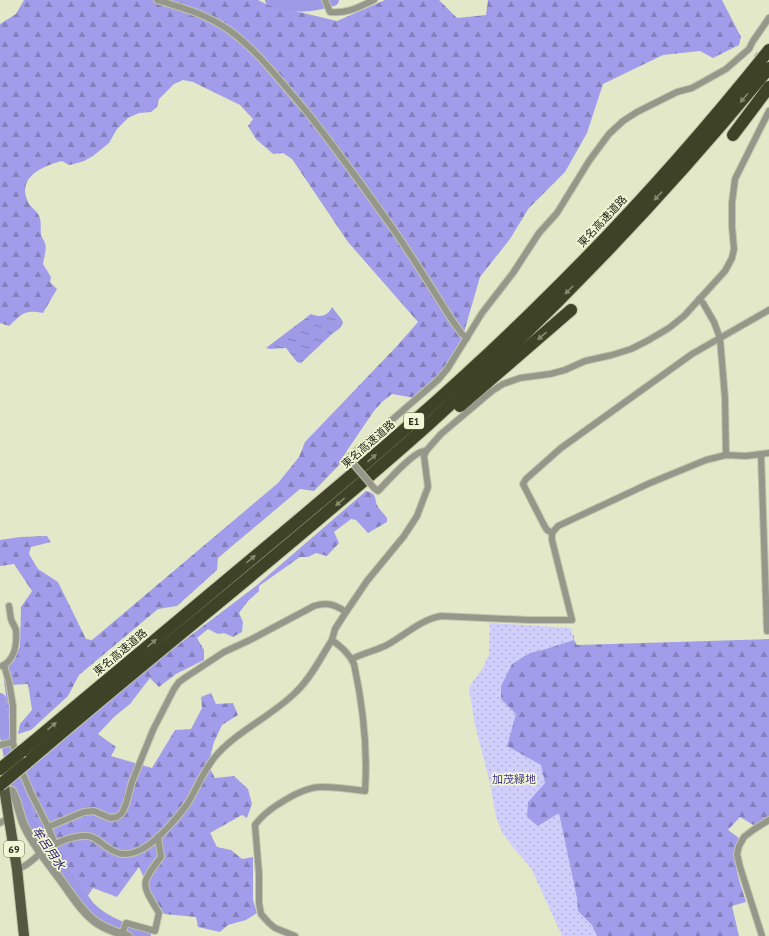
<svg xmlns="http://www.w3.org/2000/svg" width="769" height="936" font-family="'PT Sans','Noto Sans JP',sans-serif">
	<style>
		.forest { fill: url(#forest-firs) }
		.park { fill: url(#park-dots) }
		.water { fill: url(#water-ripples) }
		.lines { fill: none; stroke-linecap: round; stroke-linejoin: round }
		.river { stroke: #9e9ae6; stroke-width: 12 }
		.minor-tunnel { stroke: #bdc2a6; stroke-width: 6; stroke-dasharray: 6 3; stroke-linecap: butt }
		.minor-casing { stroke: #c1c6a9; stroke-width: 8 }
		.tertiary-casing { stroke: #c1c6a9; stroke-width: 10 }
		.primary-casing { stroke: #c1c6a9; stroke-width: 12 }
		.motorway-casing { stroke: #c1c6a9; stroke-width: 14 }
		.minor { stroke: #95978a; stroke-width: 6 }
		.tertiary { stroke: #95978a; stroke-width: 8 }
		.primary { stroke: #545841; stroke-width: 10 }
		.motorway { stroke: #3e4227; stroke-width: 12 }
		.minor-bridge-casing { stroke: #c1c6a9; stroke-width: 8; stroke-linecap: butt }
		.motorway-bridge-casing { stroke: #c1c6a9; stroke-width: 14; stroke-linecap: butt }
		.minor-bridge { stroke: #95978a; stroke-width: 6 }
		.motorway-bridge { stroke: #3e4227; stroke-width: 12 }
		.oneway { fill: #868a6d }
		.labels { text-anchor: middle; dominant-baseline: central; stroke-width: 3.5; stroke-linejoin: round; paint-order: stroke }
		.shield { fill: #f1f6d5; stroke: #636654; stroke-width: 1 }
		.shield-label { font-size: 10px; font-weight: bold; fill: #26281c }
		.street-label { font-size: 11px; fill: #26281c; stroke: #f1f6d5 }
		.park-label { font-size: 11px; fill: #44358d; stroke: #f1f6d5 }
		.water-label { font-size: 12px; font-style: italic; fill: #2e1870; stroke: #f1f6d5 }
	</style>
	<defs>
		<pattern id="forest-firs" width="22" height="20" patternUnits="userSpaceOnUse"><rect width="22" height="20" fill="#a29dea"/><path d="M5 1l3.5 6h-7zM16 11l3.5 6h-7z" fill="#8480bd"/></pattern>
		<pattern id="park-dots" width="8" height="8" patternUnits="userSpaceOnUse"><rect width="8" height="8" fill="#d0cffc"/><path d="M2 2h.1M6 6h.1" fill="none" stroke="#b2b2d7" stroke-width="1.8" stroke-linecap="round"/></pattern>
		<pattern id="water-ripples" width="26" height="14" patternUnits="userSpaceOnUse"><rect width="26" height="14" fill="#9e9ae6"/><path d="M2 4q2-2 4 0t4 0M15 11q2-2 4 0t4 0" fill="none" stroke="#817eba"/></pattern>
	</defs>
	<rect width="100%" height="100%" fill="#e3e9c8"/>
	<g class="forest">
		<path d="M 24,0 L 258,0 L 266,4 L 337,21 L 385,0 L 439,0 L 457,18 L 486,15 L 488,0 L 722,0 L 741,37 L 739,45 L 713,58 L 700,51 L 663,55 L 603,84 L 587,133 L 565,172 L 529,208 L 510,239 L 480,277 L 460,346 L 443,371 L 415,398 L 392,394 L 382,402 L 374,411 L 344,455 L 341,463 L 314,491 L 300,489 L 218,558 L 217,570 L 177,606 L 158,609 L 79,675 L 68,696 L 31,730 L 18,734 L 20,724 L 32,710 L 28,684 L 11,685 L 11,709 L 8,716 L 3,670 L 14,661 L 20,646 L 21,607 L 32,591 L 14,564 L 0,566 L 0,540 L 20,537 L 47,536 L 51,542 L 31,547 L 29,554 L 38,569 L 58,582 L 86,639 L 92,640 L 278,483 L 299,457 L 305,442 L 396,347 L 418,322 L 348,242 L 292,159 L 283,153 L 273,154 L 256,139 L 248,126 L 253,119 L 240,105 L 193,82 L 183,80 L 174,84 L 159,99 L 157,107 L 151,112 L 139,113 L 128,118 L 117,129 L 109,143 L 93,156 L 84,161 L 74,164 L 69,165 L 62,161 C 42,166 15,178 29,204 C 32,208 37,211 39,216 C 42,222 40,228 41,234 C 41,237 44,240 45,243 C 47,248 44,258 43,264 L 51,277 L 50,282 L 57,289 L 43,313 C 24,309 22,314 9,326 L 0,323 L 0,24 L 16,14 Z"/>
		<path d="M 366,491 C 377,494 374,496 377,505 C 379,509 384,514 387,518 L 387,522 L 368,533 L 356,520 L 351,519 L 334,532 L 339,543 L 327,556 L 316,553 L 308,557 L 300,557 L 259,586 L 259,591 L 248,601 L 239,613 L 243,622 L 242,632 L 233,637 L 224,633 L 218,634 L 208,629 L 197,638 L 204,650 L 204,660 L 176,674 L 159,687 L 150,678 L 130,704 L 114,717 L 98,734 L 116,747 L 111,756 L 152,768 L 175,730 L 191,729 L 202,708 L 201,697 L 211,693 L 216,704 L 233,703 L 238,715 L 222,725 L 214,742 L 208,765 L 215,778 L 234,776 L 248,789 L 252,804 L 247,818 L 242,815 L 210,833 L 217,847 L 231,850 L 242,859 L 253,857 L 253,900 L 257,913 L 246,920 L 228,925 L 220,932 L 198,927 L 196,917 L 164,914 L 149,889 L 139,867 L 117,897 L 93,888 L 87,897 C 64,865 23,817 20,777 L 153,664 L 256,586 Z"/>
		<path d="M 574,635 L 574,640 L 577,645 L 769,639 L 769,817 L 755,826 L 740,817 L 728,830 L 739,838 C 730,860 740,881 746,902 L 732,906 L 739,936 L 593,936 L 576,916 L 536,830 L 522,818 L 493,702 L 498,672 L 550,639 Z"/>
	</g>
	<path class="park" d="M 490,623 L 571,628 L 574,640 L 546,649 L 530,653 L 512,664 L 501,686 L 501,699 L 516,714 L 507,746 L 541,765 L 545,783 L 528,802 L 527,817 L 538,826 L 559,813 L 577,898 L 578,911 L 592,925 L 597,936 L 562,936 L 531,868 L 512,846 L 502,832 L 496,817 L 490,783 L 475,725 L 469,689 L 473,681 L 483,668 L 489,654 Z"/>
	<path class="water" d="M 332,307 L 342,320 L 343,323 L 340,328 L 332,334 L 301,363 L 297,362 L 286,348 L 270,349 L 266,348 L 307,317 L 311,314 C 320,318 328,316 332,307 Z"/>
	<g class="lines">
		<g class="river">
			<path d="M 271,0 C 292,8 312,7 333,0"/>
			<path d="M 0,699 C 7,745 14,792 35,833 L 89,907 C 106,924 123,928 145,936"/>
		</g>
		<path class="minor-tunnel" d="M 755,54 L 763,60"/>
		<g class="minor-casing">
			<g id="minor">
				<path d="M 157,0 C 184,8 205,14 229,30 C 259,52 282,83 306,111 C 335,147 362,185 389,223 C 411,254 431,287 452,320 L 462,334 L 467,338"/>
				<path d="M 325,0 L 330,12 C 347,14 359,7 374,0"/>
				<path d="M 699,299 L 703,303 L 714,322 L 720,338 L 725,398 L 726,455"/>
				<path d="M 761,454 L 767,631"/>
				<path d="M 350,460 L 349,457 L 438,380 L 448,368 L 482,313 L 513,273 L 539,233 L 557,213 L 589,161 L 609,134 L 623,121 L 637,112 L 677,92 L 692,88 L 726,69 L 749,49 L 753,41 L 769,18"/>
				<path d="M 374,488 L 378,491 C 386,483 415,449 426,451"/>
				<path d="M 552,533 L 547,530 L 544,525 L 523,484 L 526,479 L 561,448 L 692,354 L 769,310"/>
				<path d="M 352,659 C 363,653 375,651 387,645 C 405,635 420,620 441,616 L 528,620 L 572,620 L 552,540 L 552,533 L 558,526 L 650,483 L 706,460 L 726,455 L 746,456 L 769,453"/>
				<path d="M 4,665 L 9,682 L 13,706 L 13,742"/>
				<path d="M 2,666 C 15,660 17,643 16,630 C 15,626 12,623 11,619 C 10,615 10,610 9,606"/>
				<path d="M 0,745 L 13,742 L 16,757"/>
				<path d="M 20,767 L 31,793 L 48,827 L 55,844"/>
				<path d="M 0,823 L 9,818"/>
				<path d="M 48,827 L 84,812 L 94,811 L 110,818 L 117,817 L 122,813 L 126,804 L 132,782 L 153,730 L 174,689 L 179,682 L 186,677 L 224,652 L 250,640 L 314,606 C 327,602 334,604 346,612"/>
				<path d="M 17,869 C 27,867 34,858 42,852 C 53,844 72,835 87,836 C 92,836 96,839 100,842 C 115,854 125,859 144,848 C 157,841 179,816 188,803 C 197,788 203,772 214,758 C 236,731 271,717 296,692 C 311,678 321,657 332,640"/>
				<path d="M 122,934 L 126,923 L 155,931 L 159,913 C 141,883 140,885 161,857 L 158,837"/>
				<path d="M 295,936 L 275,928 L 269,923 L 261,914 L 259,903 L 259,874 L 255,825 C 266,809 302,787 321,787 C 336,787 351,789 365,791 C 368,748 363,706 354,664 C 349,653 341,647 332,640 L 335,629 L 346,612 L 367,581 L 404,536 L 417,516 L 428,487 L 424,456 L 426,451 L 441,434 L 492,391 L 503,384 L 520,378 L 550,374 L 565,370 L 585,361 L 612,355 L 631,349 L 647,341 L 669,328 L 684,316 L 725,271 L 732,258 L 734,249 L 732,227 L 732,203 L 735,179 L 769,111"/>
				<path d="M 762,936 L 740,867 L 737,854 L 739,846 L 744,837 L 753,830 L 769,820"/>
			</g>
		</g>
		<g class="tertiary-casing">
			<path id="tertiary" d="M 5,790 L 12,791 C 18,801 19,814 24,825 C 34,847 51,866 65,886 C 73,897 81,910 92,919 C 102,928 116,932 128,936"/>
		</g>
		<g class="primary-casing">
			<path id="primary" d="M 2,775 L 17,869 L 24,936"/>
		</g>
		<g class="motorway-casing">
			<g id="motorway">
				<path d="M 733,135 L 769,87"/>
				<path d="M 460,406 L 571,310"/>
				<path d="M 22,751 C 105,682 188,612 271,543 C 362,467 453,390 537,307 C 620,226 697,140 769,50"/>
				<path d="M 25,764 C 159,649 298,541 429,424 C 551,314 665,195 769,68"/>
			</g>
		</g>
		<use href="#minor" class="minor"/>
		<use href="#tertiary" class="tertiary"/>
		<use href="#primary" class="primary"/>
		<use href="#motorway" class="motorway"/>
		<g class="minor-bridge-casing">
			<path id="minor-bridge" d="M 350,460 L 374,488"/>
		</g>
		<g class="motorway-bridge-casing">
			<g id="motorway-bridge">
				<path d="M 0,769 L 22,751"/>
				<path d="M 0,785 L 25,764"/>
			</g>
		</g>
		<use href="#minor-bridge" class="minor-bridge"/>
		<use href="#motorway-bridge" class="motorway-bridge"/>
	</g>
	<defs><path id="oneway-solid" d="M-6-.8H1V-3.2L6.5 0L1 3.2V.8H-6Z"/></defs>
	<g class="oneway">
		<use href="#oneway-solid" transform="translate(744 98) rotate(131)"/>
		<use href="#oneway-solid" transform="translate(658 196) rotate(133)"/>
		<use href="#oneway-solid" transform="translate(569 290) rotate(135)"/>
		<use href="#oneway-solid" transform="translate(542 336) rotate(140)"/>
		<use href="#oneway-solid" transform="translate(372 458) rotate(-41)"/>
		<use href="#oneway-solid" transform="translate(340 502) rotate(140)"/>
		<use href="#oneway-solid" transform="translate(251 559) rotate(-40)"/>
		<use href="#oneway-solid" transform="translate(152 643) rotate(-40)"/>
		<use href="#oneway-solid" transform="translate(52 726) rotate(-40)"/>
	</g>
	<g class="labels">
		<g class="shield">
			<rect x="404" y="413" width="20" height="16" rx="3"/>
			<rect x="4" y="841" width="20" height="16" rx="3"/>
		</g>
		<g class="shield-label">
			<text x="414" y="421">E1</text>
			<text x="14" y="849">69</text>
		</g>
		<g class="street-label">
			<text transform="translate(602 221) rotate(-47)">東名高速道路</text>
			<text transform="translate(368 444) rotate(-41)">東名高速道路</text>
			<text transform="translate(120 652) rotate(-40)">東名高速道路</text>
		</g>
		<g class="park-label">
			<text x="514" y="779">加茂緑地</text>
		</g>
		<g class="water-label">
			<text transform="translate(49 848) rotate(56)">牟呂用水</text>
		</g>
	</g>
</svg>
